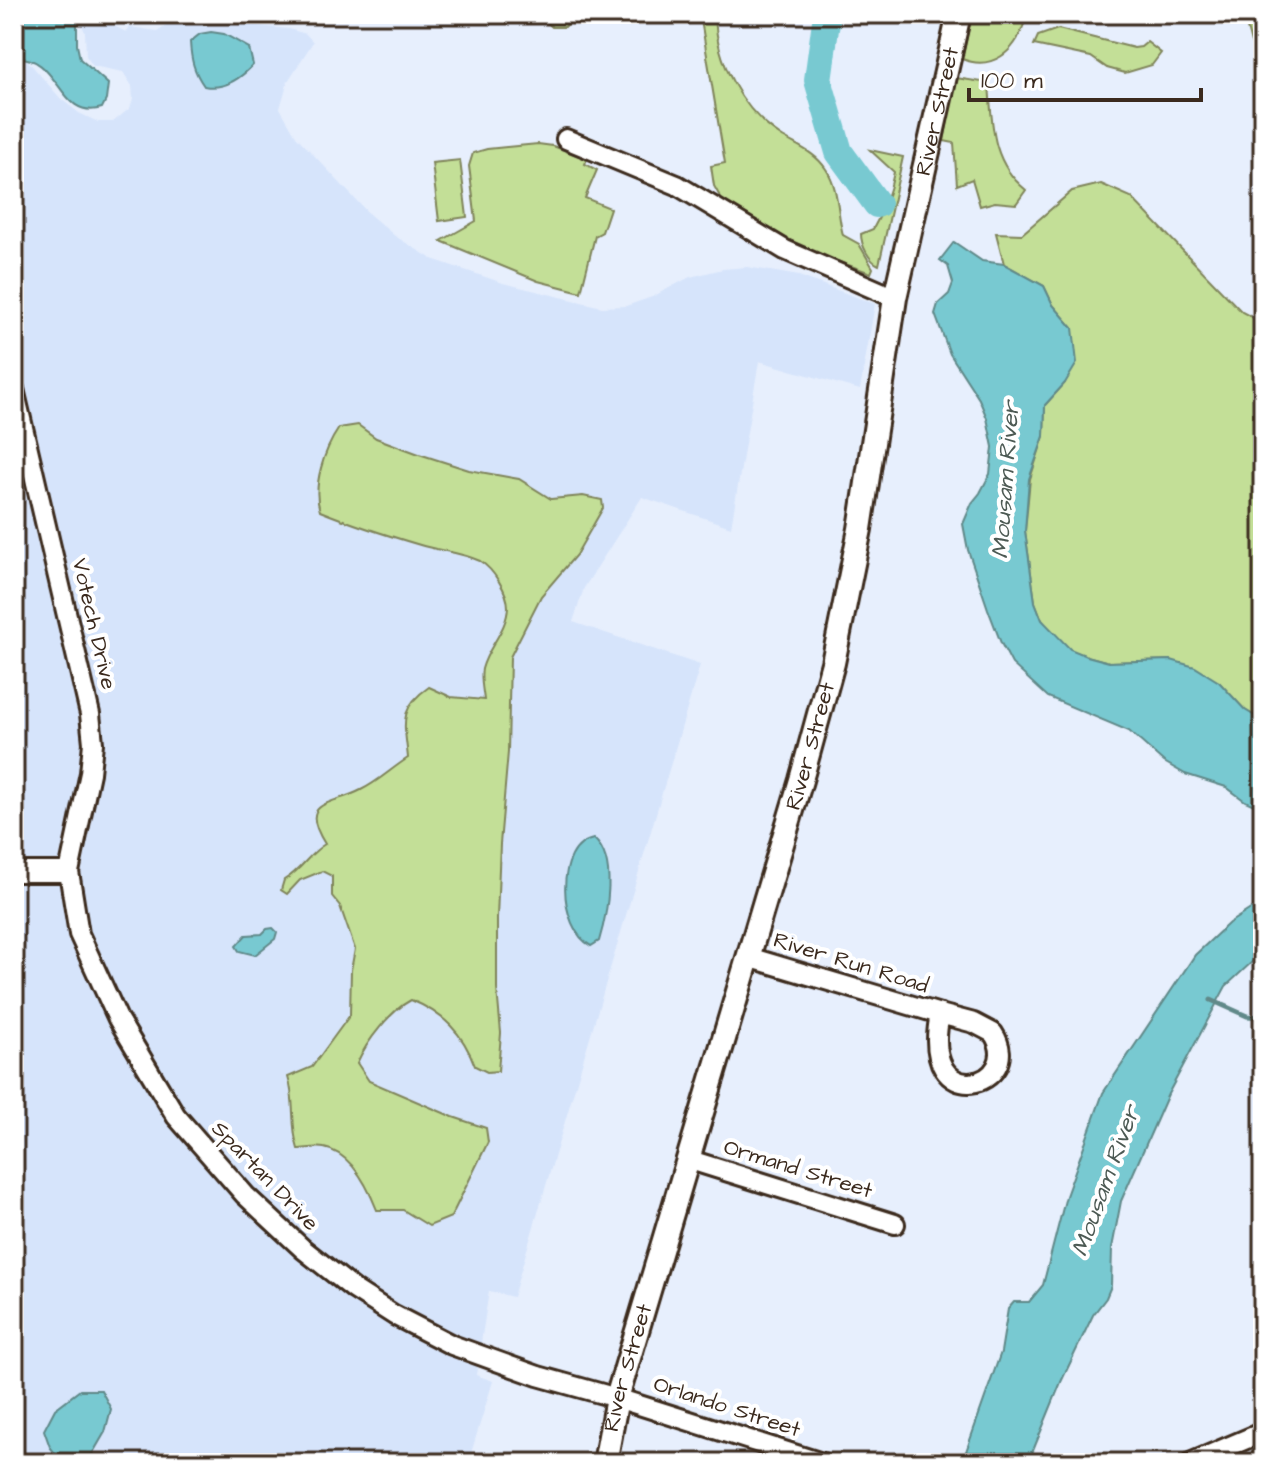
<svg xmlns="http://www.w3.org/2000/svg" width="1277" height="1477" font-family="'Architects Daughter',sans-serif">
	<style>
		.built { fill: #d6e4fb }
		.green { fill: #c3df97; stroke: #7f845a; stroke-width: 2 }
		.water { fill: #78c9d1; stroke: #608989; stroke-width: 2 }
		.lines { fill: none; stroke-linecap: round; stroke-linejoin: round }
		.stream { stroke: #608989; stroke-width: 5 }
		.river { stroke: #78c9d1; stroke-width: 28 }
		.minor-casing { stroke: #3b2a1e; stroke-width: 24 }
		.tertiary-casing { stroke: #3b2a1e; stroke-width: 28 }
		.minor { stroke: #fff; stroke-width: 18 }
		.tertiary { stroke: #fff; stroke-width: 22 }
		.labels { text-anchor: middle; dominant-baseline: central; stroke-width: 8; stroke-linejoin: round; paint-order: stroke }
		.street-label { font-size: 22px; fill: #3b2a1e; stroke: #fff }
		.water-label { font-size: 24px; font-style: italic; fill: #4d5a54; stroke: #fff }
	</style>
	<rect width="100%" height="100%" fill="#e7effd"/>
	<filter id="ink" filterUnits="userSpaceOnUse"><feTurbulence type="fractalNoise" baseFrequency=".0125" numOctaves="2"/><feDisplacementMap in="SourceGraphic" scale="16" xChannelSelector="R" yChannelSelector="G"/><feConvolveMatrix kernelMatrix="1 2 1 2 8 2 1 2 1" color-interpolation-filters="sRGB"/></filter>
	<g filter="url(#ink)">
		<path class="built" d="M 81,14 L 92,15 L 126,32 L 130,27 L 157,31 L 183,14 L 231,14 L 248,25 L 289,29 L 306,34 L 313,42 L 288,81 L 280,108 L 296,136 L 370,215 L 395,236 L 432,259 L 503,283 L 602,307 L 626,306 L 652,297 L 690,277 L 723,269 L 747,267 L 799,276 L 875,304 L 860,390 L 759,361 L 731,527 L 642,497 L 584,588 L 573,622 L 700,665 L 513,1297 L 489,1291 L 476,1375 L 493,1381 L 468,1463 L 14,1463 L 14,58 L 27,60 L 61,99 L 79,113 L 98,122 L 113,122 L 130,108 L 133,99 L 132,86 L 123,72 L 93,66 L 86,56 L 85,32 L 79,18 Z"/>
		<g class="green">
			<path d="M 576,14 L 565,27 L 552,27 L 539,15 Z"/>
			<path d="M 700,14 L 715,14 C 716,61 741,110 781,136 C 797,146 815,152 826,169 C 839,188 837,213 843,235 L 859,244 L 873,268 L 871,273 L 811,252 L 723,202 L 714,186 L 711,166 L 725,163 Z"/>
			<path d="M 972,14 L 1021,14 L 1024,24 C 1015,52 992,71 962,59 Z"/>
			<path d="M 1253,14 L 1263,14 L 1263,59 L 1251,43 L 1246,24 Z"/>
			<path d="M 1058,29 L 1134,48 L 1141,47 L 1147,42 L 1161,53 L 1152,65 L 1125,73 L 1107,68 L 1091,57 L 1034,45 L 1038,36 Z"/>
			<path d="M 956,78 L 989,83 C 992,124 991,162 1026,190 L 1016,204 L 995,202 L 980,206 L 972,179 L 957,185 L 954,143 L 944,141 Z"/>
			<path d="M 538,144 L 553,146 L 587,159 L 585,164 L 597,170 L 585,198 L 610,208 L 602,232 L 595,236 L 581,292 L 538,281 L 441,241 L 476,221 L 469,166 L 473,153 L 487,149 Z"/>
			<path d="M 870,150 L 903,157 L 879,265 C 869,261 861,245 861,234 L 873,229 C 884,210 890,194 894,172 Z"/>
			<path d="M 460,160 L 467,217 L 439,221 L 432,163 Z"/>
			<path d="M 1101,184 L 1131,197 L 1242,312 L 1263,323 L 1263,721 L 1245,710 L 1219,682 L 1171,660 L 1109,662 L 1087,656 L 1070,650 L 1049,630 L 1042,620 L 1035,602 L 1025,531 L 1030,479 L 1044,436 L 1045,405 L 1065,383 L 1073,328 L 1053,305 L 1044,286 L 1004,264 L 996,233 L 1022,234 L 1072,191 Z"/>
			<path d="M 358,425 L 376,438 L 419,454 L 469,470 L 519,479 L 551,499 L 583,496 L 602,500 L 603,508 L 576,555 L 541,596 L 510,657 L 508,752 L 500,844 L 497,918 L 497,989 L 501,1033 L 498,1071 L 487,1072 L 475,1066 C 463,1033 443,1013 411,1000 C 390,1011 367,1041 357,1063 L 369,1081 L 453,1117 L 486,1128 L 488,1142 L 451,1217 L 429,1226 L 403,1210 L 377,1210 C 368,1187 352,1153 324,1148 C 316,1146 306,1149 298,1149 C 290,1125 296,1101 288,1077 L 312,1067 L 350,1015 L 351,970 L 355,949 L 340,906 L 332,896 L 332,876 L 322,871 L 300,880 L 287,894 L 281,890 L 284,880 C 303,869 308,854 325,844 C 297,799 331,806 361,790 C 378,782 392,768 408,758 C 405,725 397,709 429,687 L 451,697 L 484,700 C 483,690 480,679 482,669 C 488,646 507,631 508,607 C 508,592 493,569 480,561 C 461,552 440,551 420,545 C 386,535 352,524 320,511 C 312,486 324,450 339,428 Z"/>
		</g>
		<g class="water">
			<path d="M 14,14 L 77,14 L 77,45 L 80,59 L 108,84 L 106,100 L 102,108 C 57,121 61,54 14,58 Z"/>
			<path d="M 211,32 L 224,34 L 249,48 L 253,65 C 240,79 223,90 204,86 C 194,72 191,60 190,42 L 200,34 Z"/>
			<path d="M 954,242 L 982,261 L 1004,264 L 1044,286 L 1053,305 L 1073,328 L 1077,363 L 1065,383 L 1045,405 L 1044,436 L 1029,479 L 1025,531 L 1035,602 L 1042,620 L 1070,649 L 1087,656 L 1109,662 L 1171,660 L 1195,667 L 1219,682 L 1245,710 L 1263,721 L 1263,809 L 1245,801 L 1226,787 L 1185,774 L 1164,762 L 1129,731 L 1048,697 L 1012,664 L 1001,643 L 988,609 L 968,550 L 963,524 L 972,503 L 980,493 L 990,474 L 993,447 L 987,418 L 979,399 L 950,354 L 935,314 L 938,304 L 949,294 L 953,283 L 948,266 L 940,260 Z"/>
			<path d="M 594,839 C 618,860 607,914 599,941 L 591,946 C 558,929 554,845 594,839 Z"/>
			<path d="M 1263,901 L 1263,956 L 1253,961 L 1226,986 L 1168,1094 L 1121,1201 L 1112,1248 L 1111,1286 L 1106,1298 L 1093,1315 L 1061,1382 L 1028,1463 L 962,1463 L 1001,1352 L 1008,1309 L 1014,1302 L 1029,1302 L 1043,1285 L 1066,1196 L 1103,1093 L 1195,955 L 1229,923 Z"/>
			<path d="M 273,928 L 277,932 L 275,939 L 255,955 L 239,951 L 236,946 L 246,935 L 262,934 L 267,929 Z"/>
			<path d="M 80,1390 L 101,1390 L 111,1409 L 105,1432 L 87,1463 L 63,1463 L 50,1447 L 44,1430 L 55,1409 Z"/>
		</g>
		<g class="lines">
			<path class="stream" d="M 1211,1000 L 1247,1016 L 1263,1017"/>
			<path class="river" d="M 827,14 L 818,80 L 839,152 L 877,204"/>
			<g class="minor-casing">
				<g id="minor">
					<path d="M 566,139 L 677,185 L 785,250 L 895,298"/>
					<path d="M 14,389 L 90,714 L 93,743 L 90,773 L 69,872 L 79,934 L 118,1019 L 176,1116 L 245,1195 L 303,1249 L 355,1290 L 394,1315 L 452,1345 L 538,1376 L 617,1398 L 822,1463"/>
					<path d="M 14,872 L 69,872"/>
					<path d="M 748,957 L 940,1014"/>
					<path d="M 940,1014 L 974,1023 L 993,1033 C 1028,1085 918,1120 940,1014 Z"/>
					<path d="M 687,1159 L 895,1224"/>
					<path d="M 1190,1463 L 1263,1432"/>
				</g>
			</g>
			<g class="tertiary-casing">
				<g id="tertiary">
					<path id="s1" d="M 605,1463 L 617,1398 L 801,780 L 833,663 L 860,529 L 895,298 L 959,14"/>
				</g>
			</g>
			<use href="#minor" class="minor"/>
			<use href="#tertiary" class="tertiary"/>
		</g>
	</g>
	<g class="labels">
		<g class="street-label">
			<text stroke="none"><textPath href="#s1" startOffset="1394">River Street</textPath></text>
			<text transform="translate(94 624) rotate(77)">Votech Drive</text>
			<text stroke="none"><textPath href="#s1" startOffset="746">River Street</textPath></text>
			<text transform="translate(851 963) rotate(17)">River Run Road</text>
			<text transform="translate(798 1169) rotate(17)">Ormand Street</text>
			<text transform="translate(265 1176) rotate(46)">Spartan Drive</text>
			<text stroke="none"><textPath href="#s1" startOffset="98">River Street</textPath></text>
			<text transform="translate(727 1407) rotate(18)">Orlando Street</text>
		</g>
		<g class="water-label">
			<text transform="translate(1006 480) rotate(-86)">Mousam River</text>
			<text transform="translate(1106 1181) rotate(-70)">Mousam River</text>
		</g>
	</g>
	<rect width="1277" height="1477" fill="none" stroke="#fff" stroke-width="48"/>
	<rect x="24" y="24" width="1229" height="1429" fill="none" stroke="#3b2a1e" stroke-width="3" filter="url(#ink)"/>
	<path d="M969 88v12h232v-12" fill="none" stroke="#3b2a1e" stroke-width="4"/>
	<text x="981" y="88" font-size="24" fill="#3b2a1e" stroke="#ffffff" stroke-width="6" paint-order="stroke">100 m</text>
</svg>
